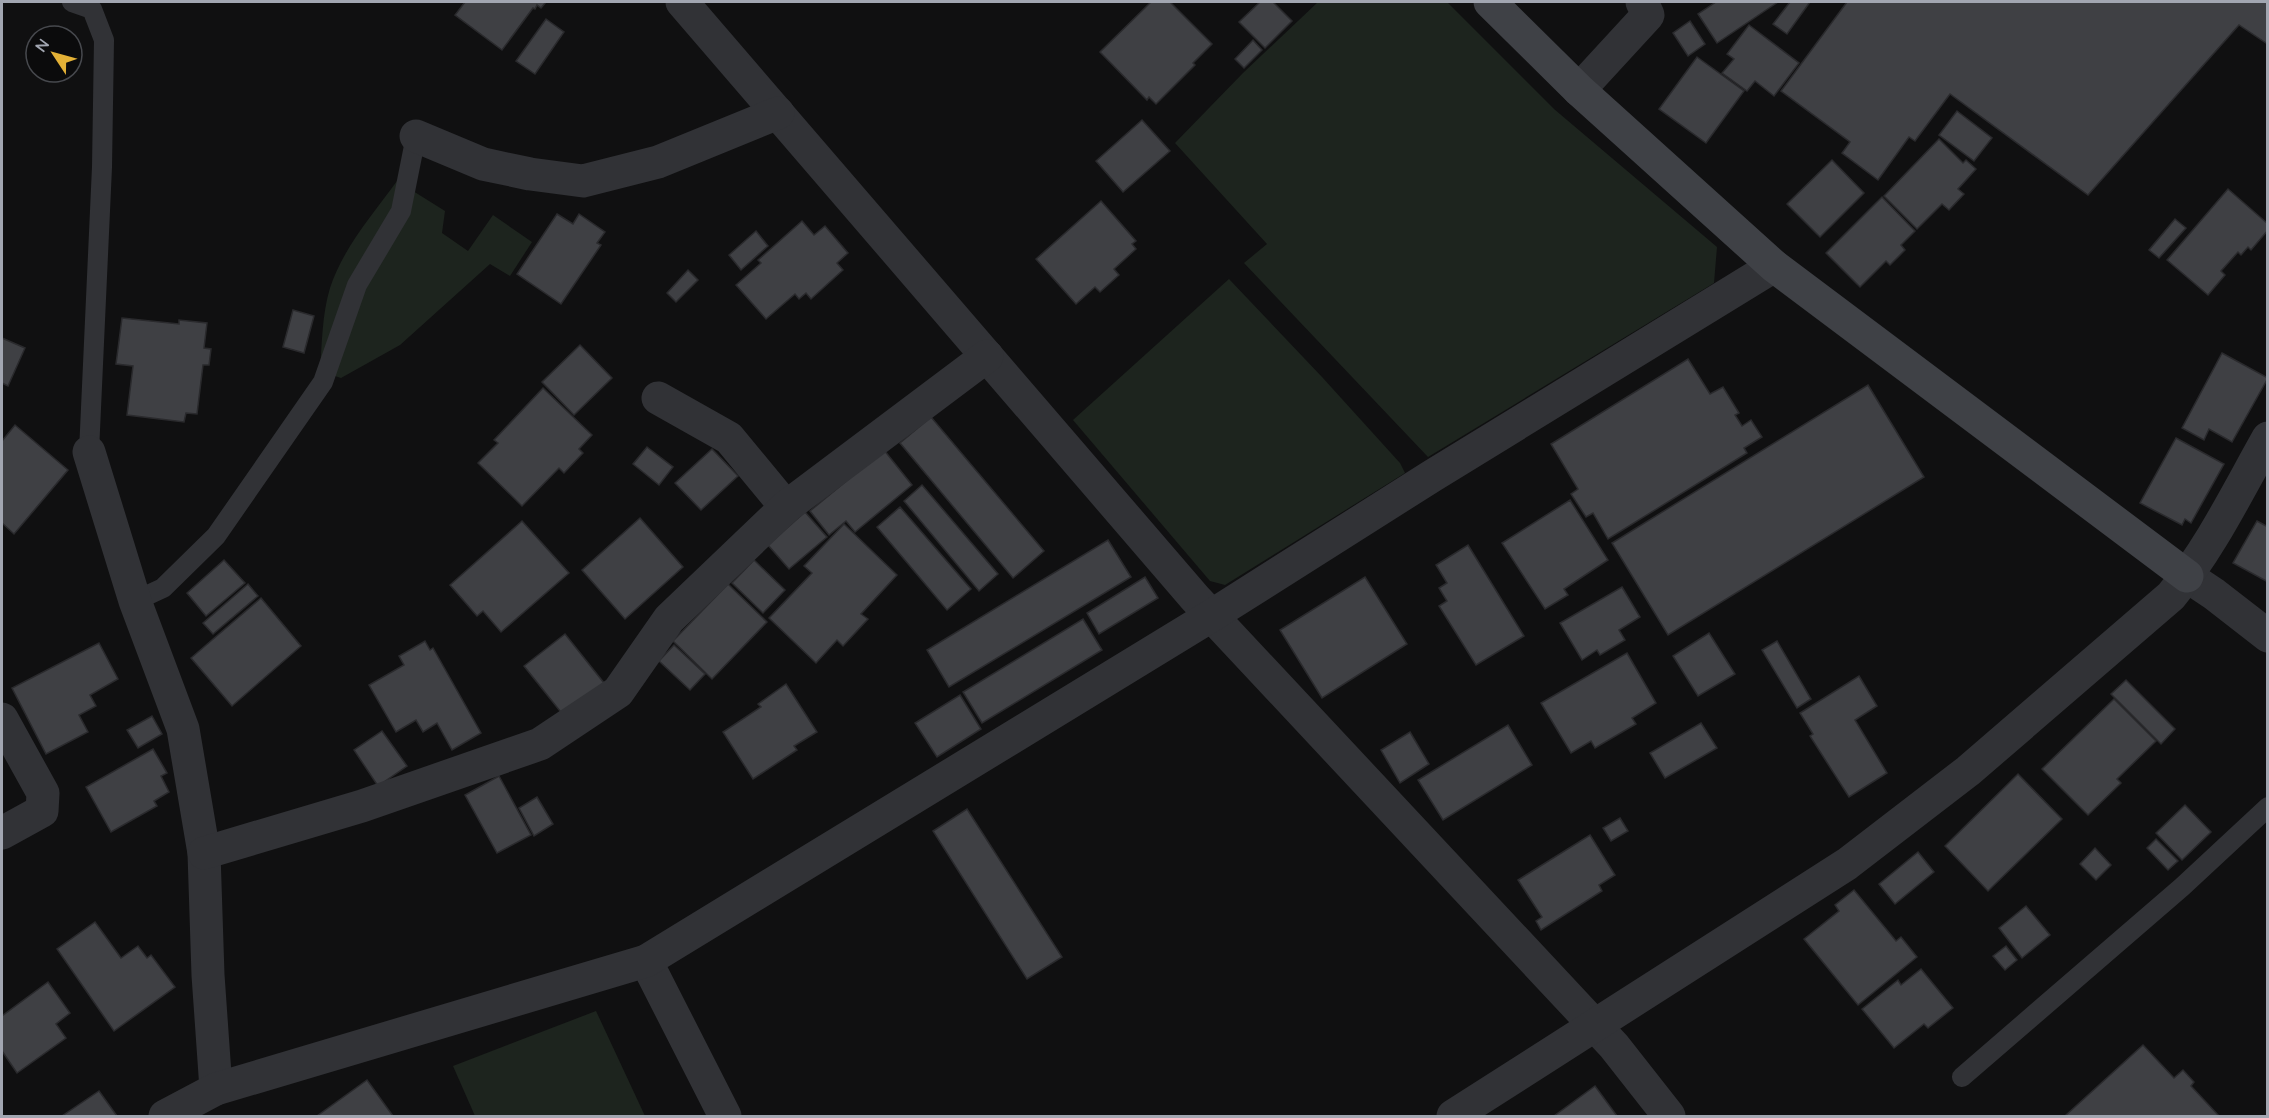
<svg xmlns="http://www.w3.org/2000/svg" width="2269" height="1118" font-family="Quicksand,sans-serif">
	<style>
		.green { fill: #1d241e }
		.building { fill: #3f4044; stroke: #2a2a2d; stroke-width: 1.5 }
		.lines { fill: none; stroke-linecap: round; stroke-linejoin: round }
		.lane { stroke: #313236; stroke-width: 20 }
		.street { stroke: #313236; stroke-width: 33 }
		.secondary { stroke: #3f4146; stroke-width: 33 }
	</style>
	<rect width="100%" height="100%" fill="#101011"/>
	<g class="green">
		<path d="M 1318,2 L 1447,2 L 1554,109 L 1717,247 L 1714,283 L 1428,457 L 1244,263 L 1267,244 L 1175,143 L 1243,73 Z"/>
		<path d="M 397,181 L 445,211 L 442,233 L 468,251 L 493,215 L 532,242 L 510,276 L 490,264 L 400,345 L 341,378 L 320,371 C 322,344 322,314 330,288 C 343,248 373,214 397,181 Z"/>
		<path d="M 1229,279 L 1322,377 L 1400,463 L 1405,473 L 1225,585 L 1210,581 L 1073,420 Z"/>
		<path d="M 596,1011 L 645,1116 L 475,1116 L 453,1066 Z"/>
	</g>
	<g class="building">
		<path d="M 465,2 L 546,2 L 541,8 L 537,5 L 535,9 L 533,8 L 502,50 L 455,15 Z"/>
		<path d="M 1151,2 L 1170,2 L 1212,44 L 1193,63 L 1195,65 L 1156,104 L 1149,97 L 1147,100 L 1100,52 Z"/>
		<path d="M 1260,2 L 1273,2 L 1292,21 L 1265,48 L 1239,22 Z"/>
		<path d="M 1716,2 L 1778,2 L 1717,43 L 1698,14 Z"/>
		<path d="M 1790,2 L 1810,2 L 1787,34 L 1773,24 Z"/>
		<path d="M 1847,2 L 2268,2 L 2268,40 L 2266,43 L 2239,25 L 2088,195 L 1950,94 L 1915,141 L 1909,137 L 1878,180 L 1842,153 L 1850,142 L 1781,91 Z"/>
		<path d="M 546,19 L 564,32 L 535,74 L 516,61 Z"/>
		<path d="M 1690,21 L 1705,44 L 1688,56 L 1673,33 Z"/>
		<path d="M 1749,25 L 1799,63 L 1774,96 L 1755,81 L 1747,91 L 1722,73 L 1734,59 L 1727,54 Z"/>
		<path d="M 1253,40 L 1262,50 L 1244,68 L 1235,59 Z"/>
		<path d="M 1697,57 L 1744,91 L 1706,143 L 1659,109 Z"/>
		<path d="M 1957,111 L 1992,138 L 1974,161 L 1939,135 Z"/>
		<path d="M 1142,120 L 1170,151 L 1123,192 L 1096,161 Z"/>
		<path d="M 1939,139 L 1963,163 L 1966,160 L 1976,169 L 1958,189 L 1964,194 L 1949,210 L 1942,204 L 1917,229 L 1884,196 Z"/>
		<path d="M 1832,160 L 1864,193 L 1820,237 L 1787,204 Z"/>
		<path d="M 2228,189 L 2268,224 L 2268,230 L 2251,250 L 2248,247 L 2241,255 L 2238,252 L 2221,271 L 2225,275 L 2208,295 L 2167,260 Z"/>
		<path d="M 1882,197 L 1915,231 L 1901,245 L 1905,250 L 1890,265 L 1886,261 L 1860,287 L 1826,253 Z"/>
		<path d="M 1101,201 L 1136,241 L 1132,244 L 1136,249 L 1114,269 L 1119,275 L 1100,292 L 1095,287 L 1076,304 L 1036,259 Z"/>
		<path d="M 557,214 L 573,224 L 579,214 L 605,232 L 597,243 L 601,245 L 561,304 L 517,274 Z"/>
		<path d="M 2175,219 L 2186,228 L 2159,258 L 2149,250 Z"/>
		<path d="M 802,221 L 814,235 L 825,226 L 848,253 L 837,263 L 843,270 L 811,299 L 806,293 L 799,299 L 795,294 L 766,319 L 736,285 L 761,263 L 758,260 Z"/>
		<path d="M 756,231 L 768,246 L 741,270 L 729,255 Z"/>
		<path d="M 688,270 L 698,280 L 676,302 L 667,293 Z"/>
		<path d="M 293,310 L 314,316 L 304,353 L 283,347 Z"/>
		<path d="M 122,318 L 179,324 L 179,320 L 207,323 L 204,348 L 211,349 L 209,365 L 203,365 L 197,414 L 186,413 L 184,422 L 127,415 L 133,366 L 116,364 Z"/>
		<path d="M 2,338 L 25,348 L 8,386 L 2,383 Z"/>
		<path d="M 580,345 L 612,378 L 574,415 L 542,382 Z"/>
		<path d="M 2222,353 L 2268,378 L 2232,442 L 2209,429 L 2204,440 L 2182,428 Z"/>
		<path d="M 1688,359 L 1710,394 L 1723,387 L 1739,413 L 1735,415 L 1742,426 L 1751,420 L 1762,437 L 1744,448 L 1747,453 L 1608,539 L 1593,513 L 1586,517 L 1571,494 L 1578,489 L 1551,444 Z"/>
		<path d="M 1868,385 L 1924,477 L 1668,635 L 1612,543 Z"/>
		<path d="M 543,388 L 592,435 L 579,449 L 583,453 L 564,473 L 559,468 L 522,506 L 478,463 L 498,443 L 494,440 Z"/>
		<path d="M 931,417 L 1044,551 L 1013,578 L 900,443 Z"/>
		<path d="M 15,425 L 68,470 L 14,534 L 2,523 L 2,441 Z"/>
		<path d="M 2176,438 L 2224,464 L 2191,523 L 2185,519 L 2182,525 L 2140,503 Z"/>
		<path d="M 647,447 L 673,467 L 659,485 L 633,464 Z"/>
		<path d="M 712,449 L 738,476 L 701,510 L 675,483 Z"/>
		<path d="M 884,450 L 912,485 L 855,532 L 846,521 L 829,535 L 810,511 Z"/>
		<path d="M 922,485 L 998,574 L 979,591 L 904,501 Z"/>
		<path d="M 1570,500 L 1608,560 L 1564,589 L 1568,595 L 1545,609 L 1502,543 Z"/>
		<path d="M 900,507 L 971,589 L 947,610 L 877,527 Z"/>
		<path d="M 805,512 L 827,537 L 789,569 L 768,545 Z"/>
		<path d="M 640,518 L 683,567 L 625,619 L 582,570 Z"/>
		<path d="M 522,521 L 569,573 L 501,632 L 483,611 L 477,616 L 450,585 Z"/>
		<path d="M 2257,521 L 2268,527 L 2268,582 L 2233,563 Z"/>
		<path d="M 844,524 L 897,575 L 861,614 L 868,619 L 843,646 L 837,640 L 816,663 L 769,618 L 812,573 L 804,566 Z"/>
		<path d="M 1108,540 L 1131,577 L 949,687 L 927,650 Z"/>
		<path d="M 1468,545 L 1524,636 L 1476,665 L 1439,606 L 1447,601 L 1439,588 L 1447,583 L 1436,565 Z"/>
		<path d="M 224,560 L 245,583 L 206,616 L 187,593 Z"/>
		<path d="M 754,560 L 785,590 L 763,613 L 732,583 Z"/>
		<path d="M 1145,577 L 1158,598 L 1099,634 L 1087,613 Z"/>
		<path d="M 1365,577 L 1407,644 L 1322,698 L 1280,630 Z"/>
		<path d="M 248,584 L 258,596 L 213,634 L 203,623 Z"/>
		<path d="M 728,584 L 767,622 L 712,679 L 673,641 Z"/>
		<path d="M 1622,587 L 1640,617 L 1619,630 L 1625,640 L 1600,655 L 1597,650 L 1582,660 L 1560,623 Z"/>
		<path d="M 261,598 L 301,646 L 232,706 L 191,658 Z"/>
		<path d="M 1083,619 L 1102,650 L 982,723 L 963,692 Z"/>
		<path d="M 1709,633 L 1735,674 L 1698,696 L 1673,656 Z"/>
		<path d="M 565,634 L 604,683 L 564,716 L 524,666 Z"/>
		<path d="M 425,641 L 430,650 L 433,648 L 481,733 L 452,750 L 437,723 L 423,732 L 416,720 L 396,732 L 369,685 L 404,665 L 399,656 Z"/>
		<path d="M 1777,641 L 1811,699 L 1797,708 L 1762,650 Z"/>
		<path d="M 99,643 L 118,679 L 90,695 L 96,706 L 79,715 L 88,732 L 46,754 L 12,688 Z"/>
		<path d="M 674,645 L 705,674 L 690,690 L 659,661 Z"/>
		<path d="M 1627,653 L 1656,703 L 1632,718 L 1636,724 L 1595,748 L 1591,741 L 1571,753 L 1541,703 Z"/>
		<path d="M 1859,676 L 1877,706 L 1855,720 L 1887,773 L 1849,797 L 1810,736 L 1813,734 L 1800,713 Z"/>
		<path d="M 2126,680 L 2175,729 L 2161,744 L 2111,694 Z"/>
		<path d="M 786,684 L 817,732 L 794,746 L 797,750 L 753,779 L 723,732 L 761,707 L 758,704 Z"/>
		<path d="M 960,695 L 981,729 L 937,757 L 915,723 Z"/>
		<path d="M 2114,699 L 2156,741 L 2117,779 L 2121,783 L 2088,815 L 2042,769 Z"/>
		<path d="M 152,716 L 162,734 L 138,748 L 127,730 Z"/>
		<path d="M 1701,723 L 1717,748 L 1665,778 L 1650,753 Z"/>
		<path d="M 1508,725 L 1532,765 L 1443,820 L 1418,780 Z"/>
		<path d="M 382,731 L 407,766 L 378,786 L 354,750 Z"/>
		<path d="M 1410,732 L 1429,764 L 1400,783 L 1381,750 Z"/>
		<path d="M 153,749 L 167,773 L 161,776 L 169,792 L 154,801 L 157,806 L 111,832 L 86,787 Z"/>
		<path d="M 2018,774 L 2062,819 L 1988,891 L 1945,846 Z"/>
		<path d="M 499,776 L 531,835 L 497,853 L 465,795 Z"/>
		<path d="M 537,797 L 553,824 L 534,836 L 519,808 Z"/>
		<path d="M 2185,805 L 2211,832 L 2182,860 L 2156,833 Z"/>
		<path d="M 967,809 L 1062,957 L 1027,979 L 933,831 Z"/>
		<path d="M 1620,818 L 1628,831 L 1611,841 L 1603,828 Z"/>
		<path d="M 1590,835 L 1615,875 L 1599,885 L 1602,891 L 1541,930 L 1536,921 L 1542,917 L 1518,880 Z"/>
		<path d="M 2156,839 L 2178,861 L 2168,870 L 2147,848 Z"/>
		<path d="M 2095,848 L 2111,865 L 2096,880 L 2080,864 Z"/>
		<path d="M 1918,852 L 1934,872 L 1895,904 L 1879,884 Z"/>
		<path d="M 1854,890 L 1896,941 L 1901,937 L 1917,957 L 1858,1005 L 1804,939 L 1839,911 L 1835,905 Z"/>
		<path d="M 2026,906 L 2050,935 L 2022,958 L 1999,928 Z"/>
		<path d="M 95,922 L 121,958 L 138,946 L 147,958 L 151,955 L 175,987 L 114,1031 L 57,949 Z"/>
		<path d="M 2006,946 L 2017,960 L 2005,970 L 1993,956 Z"/>
		<path d="M 1921,969 L 1953,1008 L 1928,1028 L 1924,1024 L 1894,1048 L 1862,1009 L 1898,980 L 1901,985 Z"/>
		<path d="M 48,982 L 70,1013 L 56,1024 L 66,1038 L 17,1073 L 2,1051 L 2,1016 Z"/>
		<path d="M 2143,1045 L 2174,1078 L 2183,1070 L 2194,1082 L 2191,1086 L 2219,1116 L 2065,1116 Z"/>
		<path d="M 367,1080 L 393,1116 L 317,1116 Z"/>
		<path d="M 1595,1086 L 1617,1116 L 1554,1116 Z"/>
		<path d="M 99,1091 L 117,1116 L 62,1116 Z"/>
	</g>
	<g class="lines">
		<g class="lane">
			<path d="M 72,2 L 92,9 L 104,40 L 102,167 L 89,452"/>
			<path d="M 135,601 L 163,588 L 216,536 L 323,382 L 357,285 L 401,211 L 416,136"/>
			<path d="M 1962,1077 L 2182,887 L 2268,807"/>
		</g>
		<g class="street">
			<path d="M 682,2 L 1195,598 L 1614,1046 L 1669,1116"/>
			<path d="M 1579,90 L 1648,15 L 1642,2"/>
			<path d="M 416,136 L 483,164 L 530,174 L 583,181 L 658,162 L 778,113"/>
			<path d="M 658,398 L 729,438 L 786,507"/>
			<path d="M 89,452 L 135,601 L 183,729 L 204,853 L 208,975 L 216,1089"/>
			<path d="M 2187,576 L 2214,594 L 2268,636"/>
			<path d="M 2,719 L 43,793 L 42,811 L 2,833"/>
			<path d="M 204,853 L 362,806 L 540,744 L 618,692 L 669,619 L 786,507 L 987,356"/>
			<path d="M 646,961 L 725,1116"/>
			<path d="M 165,1116 L 216,1089 L 646,961 L 1211,616 L 1432,476 L 1774,266"/>
			<path d="M 1453,1116 L 1847,864 L 1968,771 L 2171,596 C 2210,549 2238,491 2268,438"/>
		</g>
		<path class="secondary" d="M 1490,2 L 1579,90 L 1774,266 L 2187,576"/>
	</g>
	<rect width="2269" height="1118" fill="none" stroke="#a2a6b1" stroke-width="6"/>
	<g transform="translate(54 54) rotate(306)"><circle r="28" fill="#0b0b0c" stroke="#47494e" stroke-width="1.5"/>
	<path d="M0-4.5L10 22L0 15L-10 22Z" fill="#e3b136"/>
	<text y="-9" font-size="16" font-weight="bold" text-anchor="middle" fill="#a2a6b1">N</text>
	</g>
</svg>
